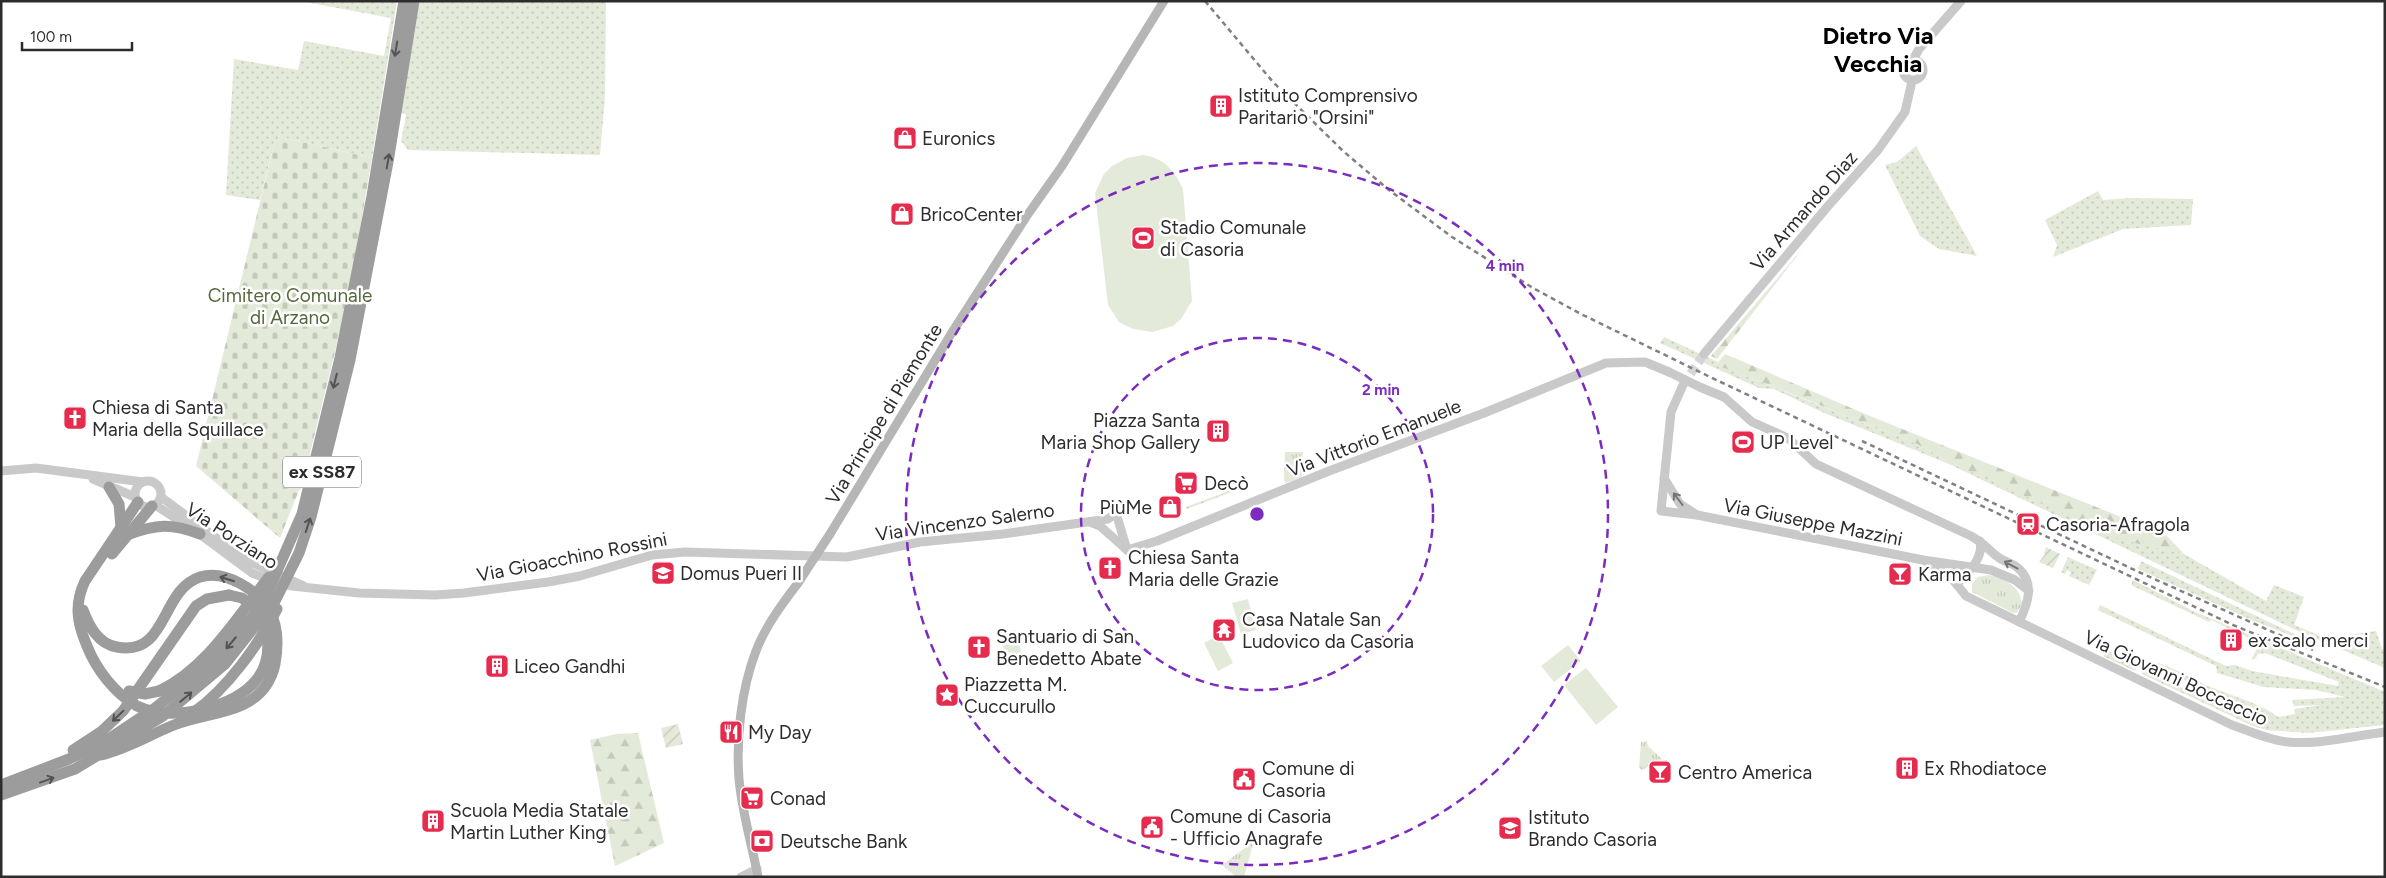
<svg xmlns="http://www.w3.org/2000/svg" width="2386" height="878" font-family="Figtree,sans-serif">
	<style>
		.grass { fill: url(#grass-dots) }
		.forest { fill: url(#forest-firs) }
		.cemetery { fill: url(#cemetery-stones) }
		.park { fill: url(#park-tufts) }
		.garden { fill: url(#garden-furrows) }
		.pitch { fill: #e4ead9 }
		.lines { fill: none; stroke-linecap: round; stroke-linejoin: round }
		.tertiary-tunnel { stroke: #d5d5d5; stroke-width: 9; stroke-dasharray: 9 4.5; stroke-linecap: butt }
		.tertiary { stroke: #c9c9c9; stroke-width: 9 }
		.secondary { stroke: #b6b6b6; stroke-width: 9 }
		.trunk { stroke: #9c9c9c; stroke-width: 11 }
		.rail { stroke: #818181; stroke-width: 2.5; stroke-dasharray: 5 4; stroke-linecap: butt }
		.tertiary-bridge { stroke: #c9c9c9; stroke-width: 9 }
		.secondary-bridge { stroke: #b6b6b6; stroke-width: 9 }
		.trunk-bridge { stroke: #9c9c9c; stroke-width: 11 }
		.oneway { stroke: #535353 }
		.oneway2 { stroke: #737373 }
		.ring { fill: none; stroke: #7b2cbf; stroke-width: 2.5; stroke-dasharray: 9 6 }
		.labels { text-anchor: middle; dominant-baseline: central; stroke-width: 5; stroke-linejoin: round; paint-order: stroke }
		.shield { fill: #fff; stroke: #6b6b6b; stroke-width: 1 }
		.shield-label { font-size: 18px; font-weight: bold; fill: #2c2c2c }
		.poi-label { font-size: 19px; fill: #2c2c2c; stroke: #fff; text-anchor: start }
		.street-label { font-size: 19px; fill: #2c2c2c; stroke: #fff }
		.park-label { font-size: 19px; fill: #54683a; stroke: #fff }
		.district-label { font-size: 24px; font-weight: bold; fill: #000; stroke: #fff }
		.centre { fill: #7b2cbf; stroke: #fff; stroke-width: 2.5 }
		.ring-label { font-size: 15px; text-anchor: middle; font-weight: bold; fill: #7b2cbf; stroke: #fff; stroke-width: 5; stroke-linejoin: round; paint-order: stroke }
	</style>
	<defs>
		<pattern id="grass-dots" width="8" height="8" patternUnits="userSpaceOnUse" patternTransform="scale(1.25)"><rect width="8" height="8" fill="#e4ead9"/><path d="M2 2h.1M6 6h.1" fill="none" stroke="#c4c9ba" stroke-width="1.8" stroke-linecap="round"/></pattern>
		<pattern id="forest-firs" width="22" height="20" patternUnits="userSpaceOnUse" patternTransform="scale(1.25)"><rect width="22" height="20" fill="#e4ead9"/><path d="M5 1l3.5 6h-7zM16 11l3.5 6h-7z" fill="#c4c9ba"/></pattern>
		<pattern id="cemetery-stones" width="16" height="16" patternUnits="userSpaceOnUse" patternTransform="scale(1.25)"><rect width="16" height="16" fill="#e4ead9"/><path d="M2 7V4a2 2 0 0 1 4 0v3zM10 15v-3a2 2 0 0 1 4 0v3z" fill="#c4c9ba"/></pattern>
		<pattern id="park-tufts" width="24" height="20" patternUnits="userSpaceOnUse" patternTransform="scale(1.25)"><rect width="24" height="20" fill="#e4ead9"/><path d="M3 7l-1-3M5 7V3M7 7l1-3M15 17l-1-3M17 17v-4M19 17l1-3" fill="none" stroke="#c4c9ba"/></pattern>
		<pattern id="garden-furrows" width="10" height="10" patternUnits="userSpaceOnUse" patternTransform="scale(1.25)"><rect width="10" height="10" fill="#e4ead9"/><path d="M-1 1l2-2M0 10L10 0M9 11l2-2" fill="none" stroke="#c4c9ba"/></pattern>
	</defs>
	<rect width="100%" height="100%" fill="#fff"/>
	<g class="grass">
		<path d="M 300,1 L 397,1 L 372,158 L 276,136 L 260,200 L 226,195 L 234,59 L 298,70 L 304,41 L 384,56 L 391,18 Z"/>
		<path d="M 418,1 L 606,1 L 605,97 L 600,155 L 408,150 L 401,141 L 406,115 L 401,112 Z"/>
		<path d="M 1916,146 L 1977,256 L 1939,249 L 1920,236 L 1885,165 L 1897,162 Z"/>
		<path d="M 2098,191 L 2103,200 L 2129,198 L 2193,199 L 2191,225 L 2123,229 L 2053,257 L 2057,245 L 2045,220 Z"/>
		<path d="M 1664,337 L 1718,362 L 1716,365 C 1761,381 1804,399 1848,417 C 1881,431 1915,439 1945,460 L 2159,548 L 2184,554 L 2266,601 L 2274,585 L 2304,597 L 2294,625 L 2325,638 L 2376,631 L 2382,649 L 2385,650 L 2385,668 L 2298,631 L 1949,464 L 1822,412 L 1774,389 L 1759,388 L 1660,343 Z"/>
		<path d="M 1231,490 L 1232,492 L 1187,509 L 1186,507 Z"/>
		<path d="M 2068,557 L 2097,570 L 2089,585 L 2069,576 L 2071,572 L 2067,570 L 2065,574 L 2061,572 Z"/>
		<path d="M 2141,561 L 2328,650 L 2254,621 L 2138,569 Z"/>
		<path d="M 2133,580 L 2193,611 L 2385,692 L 2385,725 L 2308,733 L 2267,730 L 2253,726 L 2142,674 L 2144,670 L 2137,667 L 2135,671 L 2103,656 L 2109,651 C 2138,665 2205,705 2233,702 L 2157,668 L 2158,663 C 2174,668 2189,677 2204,684 C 2227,695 2259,702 2278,717 L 2295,714 L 2294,709 L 2321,705 L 2294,706 L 2292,700 L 2345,697 L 2316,690 L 2264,687 L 2217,673 L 2216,666 L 2098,610 L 2100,605 L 2226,666 L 2235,665 L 2252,671 L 2338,686 L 2339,682 L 2265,653 L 2258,654 L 2255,659 L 2251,660 L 2260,643 L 2211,620 L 2209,622 L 2131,585 Z"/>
	</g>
	<g class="forest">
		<path d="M 1804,247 L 1717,359 L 1711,356 Z"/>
		<path d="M 1725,354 L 1870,416 L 2166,535 L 2184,554 L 2122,540 L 1945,460 C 1915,439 1881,431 1848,417 C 1804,398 1760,381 1716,365 Z"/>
		<path d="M 638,733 L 664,843 L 615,866 L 590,740 L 616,734 Z"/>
	</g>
	<path class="cemetery" d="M 276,136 L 372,158 L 348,299 L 301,490 L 299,490 L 280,538 L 196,466 Z"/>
	<g class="park">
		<path d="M 1285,452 L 1303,452 L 1302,477 L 1286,483 L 1284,480 Z"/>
		<path d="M 1989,575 C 2005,579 2020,586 2022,604 L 2017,613 L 2013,613 L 1972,592 L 1972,584 L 1978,577 Z"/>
		<path d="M 1647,741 L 1648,746 L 1662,759 L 1642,770 L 1639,768 L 1641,742 Z"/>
		<path d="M 1254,841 L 1244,877 L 1236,877 L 1222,865 Z"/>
	</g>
	<g class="garden">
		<path d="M 2046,547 L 2060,554 L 2053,568 L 2039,562 L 2045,554 L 2044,553 Z"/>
		<path d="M 678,724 L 683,744 L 666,748 L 661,728 Z"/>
	</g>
	<g class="pitch">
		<path d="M 1143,155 C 1164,158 1174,170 1183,189 L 1192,301 L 1181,319 L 1173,326 L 1152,332 L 1133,329 L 1119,322 L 1108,305 L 1095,193 L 1104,174 L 1112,166 L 1127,158 Z"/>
		<path d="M 1248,599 L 1256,630 L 1241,634 L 1232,603 Z"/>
		<path d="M 1015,630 L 1022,655 L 1007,660 L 999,634 Z"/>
		<path d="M 1219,635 L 1233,663 L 1218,671 L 1204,643 Z"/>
		<path d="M 1568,645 L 1581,661 L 1554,682 L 1541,666 Z"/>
		<path d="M 1586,668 L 1618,707 L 1596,725 L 1564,685 Z"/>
	</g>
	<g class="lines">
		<path class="tertiary-tunnel" d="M 1683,385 L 1704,354"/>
		<g class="tertiary">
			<circle cx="1913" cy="70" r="10"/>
			<path d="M 1913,60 L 1919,49 L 1961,1"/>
			<path d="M 1704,354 L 1828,206 L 1878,150 L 1905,112 L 1912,81"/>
			<path d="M 1683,385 L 1671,412 L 1661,511 L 1697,515 L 1923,560 L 1991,570 L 2015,580 L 2029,591"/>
			<path d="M 1702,388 L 1724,397 L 1752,422 L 1788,438 L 1816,464 L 1971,536 C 1982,542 1989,550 1998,557 C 2004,562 2013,563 2018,568 C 2036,583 2027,606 2019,622"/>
			<path d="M 1,471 L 36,468 L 143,482"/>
			<path d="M 1664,478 L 1680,504 L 1697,515"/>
			<path d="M 93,479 L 135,497"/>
			<circle cx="148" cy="494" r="13"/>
			<path d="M 161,497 L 246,560 L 304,586"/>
			<path d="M 155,505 L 194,530 L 252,573 L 275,582 L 292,586 L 359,593 L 435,595 L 464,593 L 548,582 L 580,576 L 652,555 L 685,552 L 847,557 L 920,542 L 1003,534 L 1108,519 L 1116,513 L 1127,550"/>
			<path d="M 1090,522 L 1100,526 L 1127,550"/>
			<path d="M 1127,550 L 1157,541 L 1329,471 L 1484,413 L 1606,363 L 1645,362 L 1669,372"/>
			<path d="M 1923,560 L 1949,575 L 1966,596 L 2232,725 C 2250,731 2268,740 2288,742 C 2319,745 2353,736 2385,732"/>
			<path d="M 1958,583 C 1969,571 1984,558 1980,541"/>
			<path d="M 741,877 L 757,869"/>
		</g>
		<g class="secondary">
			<path d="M 830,534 L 951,334 L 1026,217 L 1062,166 L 1164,1"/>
			<path d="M 758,877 C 752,845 742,812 739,779 C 736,738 741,690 756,651 C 765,627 782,604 798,583"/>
		</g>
		<g class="trunk">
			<path d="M 109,487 L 119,504 L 121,527"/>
			<path d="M 138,502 L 85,581 C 74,604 77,623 87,646 C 96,669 115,694 137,706 C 158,716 183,714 204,709 C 248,698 279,672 264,623"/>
			<path d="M 127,535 C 156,524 171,523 200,534"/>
			<path d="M 112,554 L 152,506"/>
			<path d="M 229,595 L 242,598 L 255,607"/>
			<path d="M 83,610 C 89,626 98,644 117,647 C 168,657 160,590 200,577 C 225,569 258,590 270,612 C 279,628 278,647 275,664 C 264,715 212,710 174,725 C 149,735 127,749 101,755"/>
			<path d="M 129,691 L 145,694 L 159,691"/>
		</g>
		<g class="rail">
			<path d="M 1205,1 L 1273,82 L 1343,151 L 1389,190 L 1452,237 L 1533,288 L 1581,314 L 1708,376 L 2233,625 L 2385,687"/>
			<path d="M 1862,441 L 2141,573 L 2313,650"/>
		</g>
		<path class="tertiary-bridge" d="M 1669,372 L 1702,388"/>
		<path class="secondary-bridge" d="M 798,583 L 830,534"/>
		<g class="trunk-bridge">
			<path d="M 159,691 C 207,668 237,617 269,577"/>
			<path d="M 194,712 C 227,689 259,644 277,609"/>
			<path d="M 73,750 L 102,731 L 123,711 L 196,606 L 207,599 L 229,595"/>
			<path d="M 1,785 L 69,759 L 107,740 L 155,708 L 217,659 L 253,616 L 266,596 L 302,514 L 340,358 L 372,196 L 404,1"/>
			<path d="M 1,795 L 75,769 L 163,716 L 225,664 L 275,601 L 299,553 L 311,517 L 350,360 L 388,162 L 414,1"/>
		</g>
	</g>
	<defs><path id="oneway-shaft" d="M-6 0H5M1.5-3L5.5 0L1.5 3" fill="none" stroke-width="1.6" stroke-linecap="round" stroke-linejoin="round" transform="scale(1.25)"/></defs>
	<g class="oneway">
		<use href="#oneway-shaft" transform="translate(396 49) rotate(99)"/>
		<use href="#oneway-shaft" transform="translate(388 161) rotate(-80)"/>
		<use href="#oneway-shaft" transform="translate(335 381) rotate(104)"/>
		<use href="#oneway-shaft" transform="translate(308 525) rotate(-72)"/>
		<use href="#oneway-shaft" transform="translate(227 579) rotate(-163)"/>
		<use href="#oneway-shaft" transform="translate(231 643) rotate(130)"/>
		<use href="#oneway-shaft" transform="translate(186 697) rotate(-40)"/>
		<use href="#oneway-shaft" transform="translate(118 716) rotate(136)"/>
		<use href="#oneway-shaft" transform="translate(47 780) rotate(-20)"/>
	</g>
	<g class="oneway2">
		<use href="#oneway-shaft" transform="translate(1678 499) rotate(-127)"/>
		<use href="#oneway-shaft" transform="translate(2011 565) rotate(-152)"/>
	</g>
	<g class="ring">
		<circle cx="1257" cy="514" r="176"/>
		<circle cx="1257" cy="514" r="351"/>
	</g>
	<defs>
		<g id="building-square" transform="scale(1.25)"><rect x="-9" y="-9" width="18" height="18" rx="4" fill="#e52c4e" stroke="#fff"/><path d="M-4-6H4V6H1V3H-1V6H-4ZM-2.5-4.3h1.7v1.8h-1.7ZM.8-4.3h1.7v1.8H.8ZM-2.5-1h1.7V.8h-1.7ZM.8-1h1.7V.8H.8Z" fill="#fff"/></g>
		<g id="shop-square" transform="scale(1.25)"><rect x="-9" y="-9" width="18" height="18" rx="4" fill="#e52c4e" stroke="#fff"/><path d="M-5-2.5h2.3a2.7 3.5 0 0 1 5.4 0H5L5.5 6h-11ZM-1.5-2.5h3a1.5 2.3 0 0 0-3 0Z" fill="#fff"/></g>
		<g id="stadium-square" transform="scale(1.25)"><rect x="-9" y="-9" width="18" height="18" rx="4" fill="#e52c4e" stroke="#fff"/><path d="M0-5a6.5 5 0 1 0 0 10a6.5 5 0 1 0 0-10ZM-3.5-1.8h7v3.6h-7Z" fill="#fff"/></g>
		<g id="church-square" transform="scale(1.25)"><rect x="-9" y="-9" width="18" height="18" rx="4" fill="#e52c4e" stroke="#fff"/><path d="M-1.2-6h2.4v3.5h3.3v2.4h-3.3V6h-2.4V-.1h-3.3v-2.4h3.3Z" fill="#fff"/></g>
		<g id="supermarket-square" transform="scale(1.25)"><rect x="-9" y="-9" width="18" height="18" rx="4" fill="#e52c4e" stroke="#fff"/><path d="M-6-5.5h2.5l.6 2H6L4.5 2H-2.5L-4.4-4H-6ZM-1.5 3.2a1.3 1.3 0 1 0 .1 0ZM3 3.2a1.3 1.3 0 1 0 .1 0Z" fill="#fff"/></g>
		<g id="station-square" transform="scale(1.25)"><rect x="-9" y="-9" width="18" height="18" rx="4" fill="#e52c4e" stroke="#fff"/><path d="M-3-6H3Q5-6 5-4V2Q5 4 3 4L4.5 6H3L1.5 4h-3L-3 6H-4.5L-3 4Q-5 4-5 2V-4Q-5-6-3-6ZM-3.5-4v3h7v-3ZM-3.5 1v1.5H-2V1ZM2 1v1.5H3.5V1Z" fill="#fff"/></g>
		<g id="school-square" transform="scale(1.25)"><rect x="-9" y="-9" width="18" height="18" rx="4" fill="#e52c4e" stroke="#fff"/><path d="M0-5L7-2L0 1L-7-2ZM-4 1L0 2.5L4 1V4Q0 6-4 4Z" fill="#fff"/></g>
		<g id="bar-square" transform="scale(1.25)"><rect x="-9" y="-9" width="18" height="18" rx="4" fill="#e52c4e" stroke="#fff"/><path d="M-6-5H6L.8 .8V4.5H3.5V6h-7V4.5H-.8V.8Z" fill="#fff"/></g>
		<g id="temple-square" transform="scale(1.25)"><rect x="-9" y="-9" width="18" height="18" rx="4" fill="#e52c4e" stroke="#fff"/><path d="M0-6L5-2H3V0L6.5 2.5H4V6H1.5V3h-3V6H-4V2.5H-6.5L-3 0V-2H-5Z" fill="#fff"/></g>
		<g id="sight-square" transform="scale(1.25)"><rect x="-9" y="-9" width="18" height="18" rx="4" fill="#e52c4e" stroke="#fff"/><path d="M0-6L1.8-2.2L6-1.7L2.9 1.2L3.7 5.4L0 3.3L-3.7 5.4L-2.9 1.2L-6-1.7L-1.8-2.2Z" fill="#fff"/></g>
		<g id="restaurant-square" transform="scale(1.25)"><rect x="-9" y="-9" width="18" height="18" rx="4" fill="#e52c4e" stroke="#fff"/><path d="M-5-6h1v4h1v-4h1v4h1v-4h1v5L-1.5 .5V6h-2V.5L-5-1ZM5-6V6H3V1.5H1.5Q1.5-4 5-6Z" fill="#fff"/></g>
		<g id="civic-square" transform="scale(1.25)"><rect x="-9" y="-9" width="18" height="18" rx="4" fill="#e52c4e" stroke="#fff"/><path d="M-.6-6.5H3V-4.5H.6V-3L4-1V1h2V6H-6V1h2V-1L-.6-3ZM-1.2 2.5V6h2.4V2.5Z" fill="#fff"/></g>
		<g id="bank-square" transform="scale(1.25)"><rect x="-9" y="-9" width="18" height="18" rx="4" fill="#e52c4e" stroke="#fff"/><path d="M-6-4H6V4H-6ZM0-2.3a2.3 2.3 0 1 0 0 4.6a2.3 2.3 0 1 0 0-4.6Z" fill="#fff"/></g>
	</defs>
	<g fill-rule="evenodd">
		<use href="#building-square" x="1221" y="106"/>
		<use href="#shop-square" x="905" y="138"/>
		<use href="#shop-square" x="902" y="214"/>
		<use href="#stadium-square" x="1143" y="238"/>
		<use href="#church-square" x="75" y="418"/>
		<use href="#building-square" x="1218" y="431"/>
		<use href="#stadium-square" x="1743" y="442"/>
		<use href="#supermarket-square" x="1186" y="483"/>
		<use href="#shop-square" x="1170" y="507"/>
		<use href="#station-square" x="2028" y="524"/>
		<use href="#church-square" x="1110" y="568"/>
		<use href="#school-square" x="663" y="573"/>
		<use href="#bar-square" x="1900" y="574"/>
		<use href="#temple-square" x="1224" y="630"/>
		<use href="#building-square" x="2231" y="640"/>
		<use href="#church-square" x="979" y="647"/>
		<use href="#building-square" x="497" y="666"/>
		<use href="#sight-square" x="947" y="695"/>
		<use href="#restaurant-square" x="731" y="732"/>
		<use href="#building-square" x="1907" y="768"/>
		<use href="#bar-square" x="1660" y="772"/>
		<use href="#civic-square" x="1244" y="779"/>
		<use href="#supermarket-square" x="752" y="798"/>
		<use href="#building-square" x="433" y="821"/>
		<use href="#civic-square" x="1152" y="827"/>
		<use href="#school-square" x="1510" y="828"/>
		<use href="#bank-square" x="762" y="841"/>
	</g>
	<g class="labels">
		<rect class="shield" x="283" y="456.5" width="78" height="31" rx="4"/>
		<g class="shield-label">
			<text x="322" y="472">ex SS87</text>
		</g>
		<g class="poi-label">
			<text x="1238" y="95">Istituto Comprensivo<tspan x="1238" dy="22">Paritario "Orsini"</tspan></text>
			<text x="922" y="138">Euronics</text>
			<text x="920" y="214">BricoCenter</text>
			<text x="1160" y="227">Stadio Comunale<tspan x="1160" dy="22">di Casoria</tspan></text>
			<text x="92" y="407">Chiesa di Santa<tspan x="92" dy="22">Maria della Squillace</tspan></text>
			<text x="1200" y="420" text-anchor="end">Piazza Santa<tspan x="1200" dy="22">Maria Shop Gallery</tspan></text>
			<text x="1760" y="442">UP Level</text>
			<text x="1204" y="483">Decò</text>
			<text x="1152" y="507" text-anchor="end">PiùMe</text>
			<text x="2046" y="524">Casoria-Afragola</text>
			<text x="1128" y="557">Chiesa Santa<tspan x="1128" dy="22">Maria delle Grazie</tspan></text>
			<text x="680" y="573">Domus Pueri II</text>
			<text x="1918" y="574">Karma</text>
			<text x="1242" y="619">Casa Natale San<tspan x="1242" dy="22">Ludovico da Casoria</tspan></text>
			<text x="996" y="636">Santuario di San<tspan x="996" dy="22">Benedetto Abate</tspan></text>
			<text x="2248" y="640">ex scalo merci</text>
			<text x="514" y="666">Liceo Gandhi</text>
			<text x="964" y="684">Piazzetta M.<tspan x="964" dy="22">Cuccurullo</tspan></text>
			<text x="748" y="732">My Day</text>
			<text x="1262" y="768">Comune di<tspan x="1262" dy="22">Casoria</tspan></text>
			<text x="1924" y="768">Ex Rhodiatoce</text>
			<text x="1678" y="772">Centro America</text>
			<text x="770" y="798">Conad</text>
			<text x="450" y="810">Scuola Media Statale<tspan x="450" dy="22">Martin Luther King</tspan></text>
			<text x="1170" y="816">Comune di Casoria<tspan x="1170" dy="22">- Ufficio Anagrafe</tspan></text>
			<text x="1528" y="817">Istituto<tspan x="1528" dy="22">Brando Casoria</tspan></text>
			<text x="780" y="841">Deutsche Bank</text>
		</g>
		<g class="street-label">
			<text transform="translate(1804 211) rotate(-49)">Via Armando Diaz</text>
			<text transform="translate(884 414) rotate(-59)">Via Principe di Piemonte</text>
			<text transform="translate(1374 438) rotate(-21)">Via Vittorio Emanuele</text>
			<text transform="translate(965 522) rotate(-8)">Via Vincenzo Salerno</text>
			<text transform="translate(1813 522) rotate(11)">Via Giuseppe Mazzini</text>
			<text transform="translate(232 536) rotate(33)">Via Porziano</text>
			<text transform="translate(572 557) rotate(-11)">Via Gioacchino Rossini</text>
			<text transform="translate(2176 678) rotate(25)">Via Giovanni Boccaccio</text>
		</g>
		<g class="park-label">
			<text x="290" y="295">Cimitero Comunale<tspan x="290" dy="22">di Arzano</tspan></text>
		</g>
		<g class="district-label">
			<text x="1878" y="35">Dietro Via<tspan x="1878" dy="28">Vecchia</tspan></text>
		</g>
	</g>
	<circle cx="1257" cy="514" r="8" class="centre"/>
	<g class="ring-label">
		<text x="1505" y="271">4 min</text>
		<text x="1381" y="395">2 min</text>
	</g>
	<rect width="2386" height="878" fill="none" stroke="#2c2c2c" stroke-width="5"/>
	<path d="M22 42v8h110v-8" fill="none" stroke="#2c2c2c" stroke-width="2.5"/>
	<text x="30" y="42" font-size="15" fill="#2c2c2c" stroke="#ffffff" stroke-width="4" paint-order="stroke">100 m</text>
</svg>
